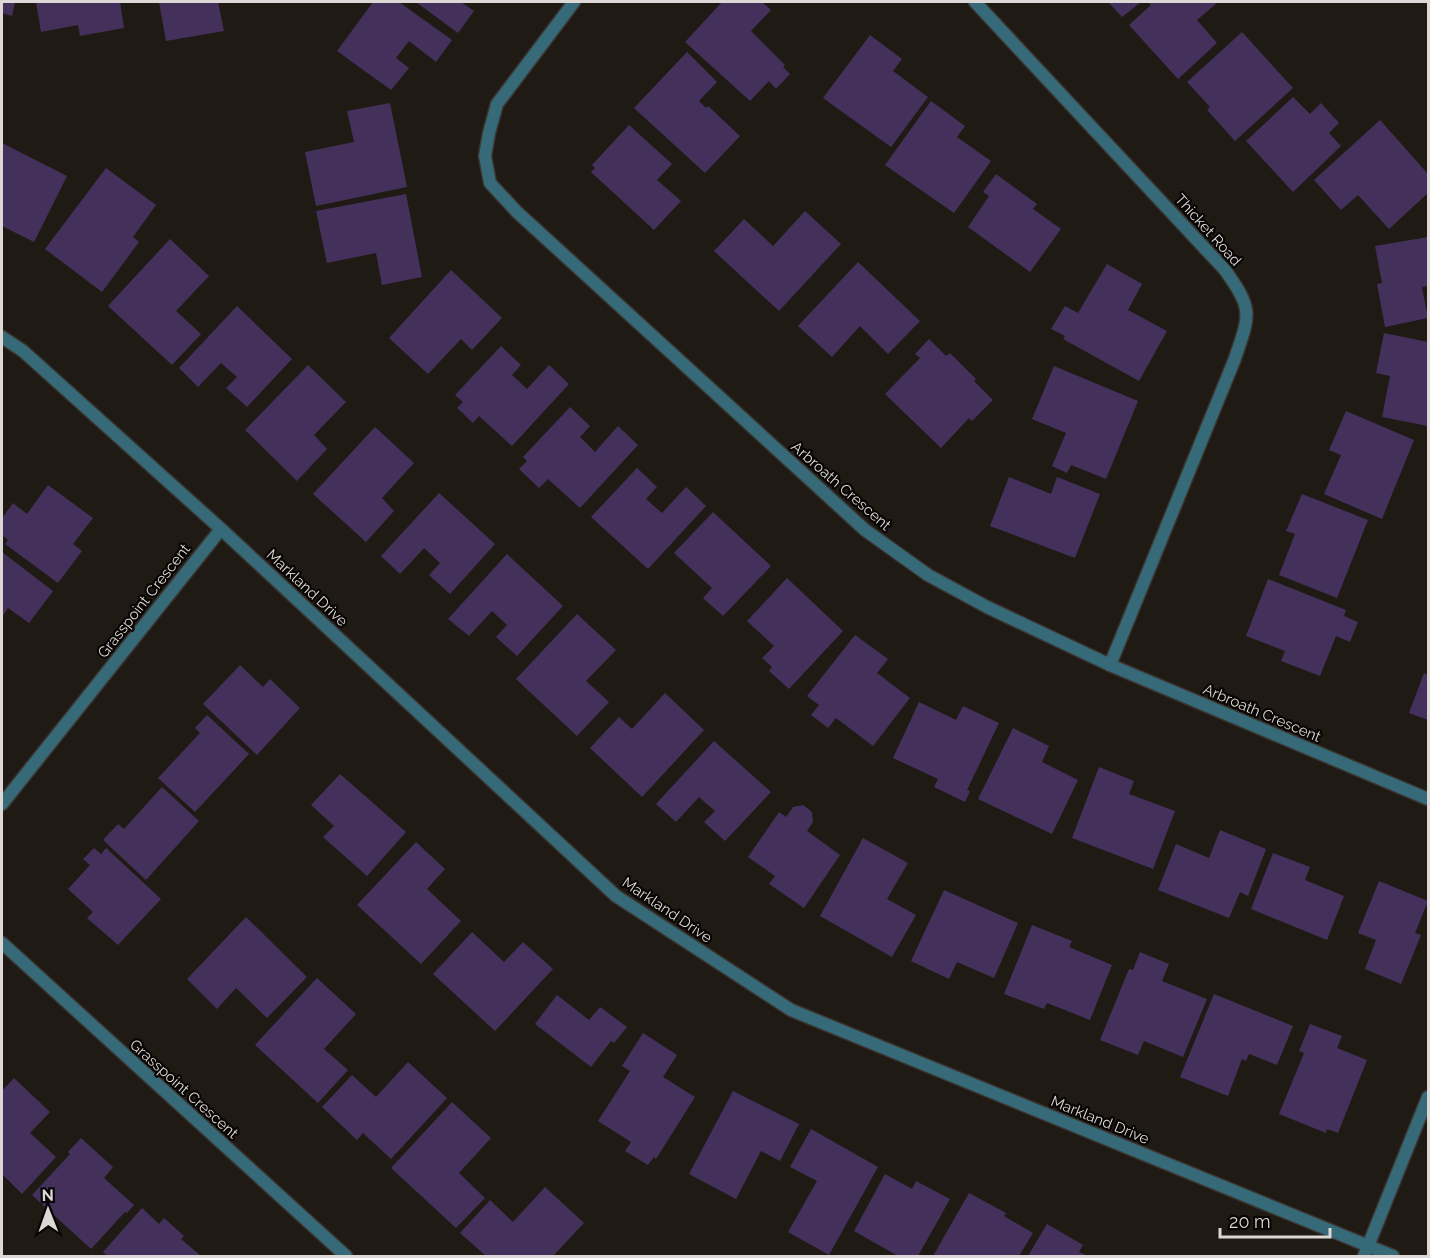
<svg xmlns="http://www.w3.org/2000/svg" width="1430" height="1258" font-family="Raleway,sans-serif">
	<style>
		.building { fill: #43315b }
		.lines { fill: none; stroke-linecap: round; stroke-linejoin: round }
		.street-casing { stroke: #3a3530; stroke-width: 15 }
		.street { stroke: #376a79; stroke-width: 12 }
		.labels { text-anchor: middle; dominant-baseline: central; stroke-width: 4.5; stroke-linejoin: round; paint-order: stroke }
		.street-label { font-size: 15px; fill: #ddd8d5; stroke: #080604 }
	</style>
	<rect width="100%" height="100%" fill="#201a15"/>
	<g class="building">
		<path d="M 2,2 L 15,2 L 12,16 L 2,13 Z"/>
		<path d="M 36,2 L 120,2 L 124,28 L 80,36 L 78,25 L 41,32 Z"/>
		<path d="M 159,2 L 218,2 L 224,31 L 166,41 Z"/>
		<path d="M 373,2 L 399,2 L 452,40 L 436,62 L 409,41 L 396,58 L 409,68 L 391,90 L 337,51 Z"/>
		<path d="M 416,2 L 461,2 L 474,11 L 458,33 Z"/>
		<path d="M 722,2 L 762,2 L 771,10 L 751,31 L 785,65 L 783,67 L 790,74 L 776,89 L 769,81 L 750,101 L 685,42 Z"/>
		<path d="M 1108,2 L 1141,2 L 1122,17 Z"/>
		<path d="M 1151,2 L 1218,2 L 1197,20 L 1217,43 L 1178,79 L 1129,25 L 1151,5 L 1149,3 Z"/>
		<path d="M 1242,32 L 1293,88 L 1235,141 L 1207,110 L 1210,107 L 1187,82 Z"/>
		<path d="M 870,35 L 902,59 L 893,71 L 928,97 L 891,147 L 823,98 Z"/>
		<path d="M 687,52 L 717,82 L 699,101 L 706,108 L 708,106 L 740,136 L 705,173 L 634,108 Z"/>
		<path d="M 1293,97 L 1310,114 L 1321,103 L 1339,123 L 1329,133 L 1341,146 L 1293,192 L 1246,141 Z"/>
		<path d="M 931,101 L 965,126 L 957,137 L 991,161 L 954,213 L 885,165 Z"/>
		<path d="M 390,103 L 407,187 L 316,206 L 305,152 L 354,142 L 347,111 Z"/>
		<path d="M 1380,120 L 1428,174 L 1428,193 L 1389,229 L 1358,195 L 1341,210 L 1314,180 Z"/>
		<path d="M 629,125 L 672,164 L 657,180 L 681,201 L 654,230 L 591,172 L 595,168 L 592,165 Z"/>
		<path d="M 2,143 L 67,176 L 34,242 L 2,226 Z"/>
		<path d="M 106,168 L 156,205 L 133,237 L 139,242 L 102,292 L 45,249 Z"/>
		<path d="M 996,174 L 1037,204 L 1033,209 L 1061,229 L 1030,272 L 968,227 L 989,196 L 983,192 Z"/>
		<path d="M 406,194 L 422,277 L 382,285 L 376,253 L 327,263 L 316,211 Z"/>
		<path d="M 805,211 L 841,244 L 779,311 L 714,251 L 744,219 L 773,246 Z"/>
		<path d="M 1428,237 L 1428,286 L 1422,287 L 1428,318 L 1385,327 L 1377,284 L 1382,283 L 1375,246 Z"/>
		<path d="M 170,239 L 209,276 L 176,311 L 201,334 L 172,365 L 108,306 Z"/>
		<path d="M 858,262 L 920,321 L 888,354 L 860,326 L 832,357 L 798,326 Z"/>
		<path d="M 1107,264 L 1142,284 L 1128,310 L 1167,331 L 1139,381 L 1063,339 L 1065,336 L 1051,329 L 1065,306 L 1078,313 Z"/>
		<path d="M 451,270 L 502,318 L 472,350 L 461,339 L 428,374 L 389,338 Z"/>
		<path d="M 237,306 L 292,359 L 247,407 L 226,388 L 237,377 L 221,363 L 198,387 L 179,368 Z"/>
		<path d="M 1384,333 L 1428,342 L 1428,426 L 1382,417 L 1390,376 L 1376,373 Z"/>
		<path d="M 929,339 L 946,356 L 950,353 L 976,379 L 974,381 L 993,400 L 972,421 L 969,418 L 941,448 L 885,394 L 920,358 L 915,354 Z"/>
		<path d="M 501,346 L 521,365 L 512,375 L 527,389 L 549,365 L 569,384 L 512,446 L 479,416 L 473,423 L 457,408 L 463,402 L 455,395 Z"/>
		<path d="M 308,365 L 346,402 L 314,435 L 327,449 L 297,481 L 245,430 Z"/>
		<path d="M 1054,366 L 1138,401 L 1106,479 L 1071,465 L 1067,473 L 1052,466 L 1066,433 L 1032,419 Z"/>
		<path d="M 570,407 L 590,426 L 580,437 L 595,452 L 618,426 L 638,445 L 580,508 L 548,479 L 539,488 L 519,469 L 527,461 L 523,457 Z"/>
		<path d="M 1346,411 L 1414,440 L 1382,519 L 1324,494 L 1341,455 L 1329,450 Z"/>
		<path d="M 375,427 L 414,463 L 382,498 L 394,511 L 366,542 L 313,494 Z"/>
		<path d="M 637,468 L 657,487 L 646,499 L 662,513 L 686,487 L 706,506 L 648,569 L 591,517 Z"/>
		<path d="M 1009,477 L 1051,494 L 1057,477 L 1100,494 L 1075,558 L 990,526 Z"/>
		<path d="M 48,485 L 93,518 L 73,544 L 82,551 L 58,583 L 5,544 L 8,540 L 2,535 L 2,518 L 13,503 L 27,514 Z"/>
		<path d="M 439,493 L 495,544 L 450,594 L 429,575 L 440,563 L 424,548 L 400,574 L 381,556 Z"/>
		<path d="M 1302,494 L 1368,520 L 1337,598 L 1279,575 L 1295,534 L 1286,531 Z"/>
		<path d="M 713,512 L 771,566 L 723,616 L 703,598 L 712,588 L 674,553 Z"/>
		<path d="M 2,552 L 53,591 L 29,623 L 8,608 L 2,617 Z"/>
		<path d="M 507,554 L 563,606 L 517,656 L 496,637 L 507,625 L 492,611 L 469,636 L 448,619 Z"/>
		<path d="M 787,578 L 843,631 L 789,689 L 769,671 L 772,667 L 762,658 L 774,646 L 747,621 Z"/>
		<path d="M 1268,579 L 1346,610 L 1344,616 L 1358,622 L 1350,642 L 1336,636 L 1320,676 L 1281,661 L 1285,651 L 1246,636 Z"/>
		<path d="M 577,614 L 616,650 L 586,681 L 609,702 L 577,736 L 516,679 Z"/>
		<path d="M 855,635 L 888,659 L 877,673 L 910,698 L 873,746 L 836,718 L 828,728 L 811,715 L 819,705 L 807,696 Z"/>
		<path d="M 240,665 L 263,687 L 270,679 L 300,708 L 257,755 L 203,704 Z"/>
		<path d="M 1424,673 L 1428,675 L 1428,720 L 1409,713 Z"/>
		<path d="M 665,693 L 704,730 L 642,797 L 590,748 L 619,717 L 632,729 Z"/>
		<path d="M 919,702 L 956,720 L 963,706 L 999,723 L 967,790 L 970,791 L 965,802 L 934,787 L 938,779 L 893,758 Z"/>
		<path d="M 207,715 L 249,754 L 195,812 L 158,778 L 200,733 L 195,728 Z"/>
		<path d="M 1013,728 L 1049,746 L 1042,762 L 1078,780 L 1052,834 L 978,799 Z"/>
		<path d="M 714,741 L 771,792 L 725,841 L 704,822 L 715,811 L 699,797 L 676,822 L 656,804 Z"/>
		<path d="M 1099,767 L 1134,781 L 1129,794 L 1175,811 L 1153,869 L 1072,838 Z"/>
		<path d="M 340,774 L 406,832 L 367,876 L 323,837 L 334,826 L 311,805 Z"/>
		<path d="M 162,787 L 199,821 L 146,880 L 103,840 L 118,824 L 124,829 Z"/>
		<path d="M 803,805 L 812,812 L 813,822 L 807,831 L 840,855 L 804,908 L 769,884 L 775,876 L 748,857 L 779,812 L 786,817 L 793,807 Z"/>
		<path d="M 1220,830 L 1266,849 L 1248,896 L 1240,892 L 1229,918 L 1158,890 L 1176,844 L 1209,858 Z"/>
		<path d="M 863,838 L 908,863 L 887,899 L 916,915 L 892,957 L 820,916 Z"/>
		<path d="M 416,842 L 445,869 L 427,889 L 461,921 L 421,964 L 357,905 Z"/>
		<path d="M 94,848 L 101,854 L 106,848 L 161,899 L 118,945 L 87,918 L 93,912 L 68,889 L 90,865 L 83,859 Z"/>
		<path d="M 1273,853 L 1310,867 L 1305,880 L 1344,896 L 1327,940 L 1251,909 Z"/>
		<path d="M 1379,881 L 1428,901 L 1415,933 L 1421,935 L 1401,984 L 1365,969 L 1376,940 L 1358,933 Z"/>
		<path d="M 944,890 L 1018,923 L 994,978 L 957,962 L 949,979 L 911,961 Z"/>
		<path d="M 246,917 L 307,977 L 267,1018 L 236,988 L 217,1009 L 187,979 Z"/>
		<path d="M 1032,925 L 1072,941 L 1069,947 L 1112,965 L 1090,1020 L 1047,1003 L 1044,1009 L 1004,994 Z"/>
		<path d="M 472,932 L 504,962 L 523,942 L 553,969 L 495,1031 L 433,974 Z"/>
		<path d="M 1140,952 L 1169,964 L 1162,981 L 1207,999 L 1183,1057 L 1144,1041 L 1138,1055 L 1100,1040 L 1129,969 L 1133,970 Z"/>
		<path d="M 317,978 L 356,1014 L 324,1049 L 348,1070 L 318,1103 L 255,1045 Z"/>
		<path d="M 1214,994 L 1293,1026 L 1277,1065 L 1249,1054 L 1246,1061 L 1242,1059 L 1228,1096 L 1180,1077 Z"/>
		<path d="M 557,995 L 589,1020 L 600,1007 L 627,1027 L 614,1043 L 611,1041 L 591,1067 L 535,1024 Z"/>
		<path d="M 1310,1024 L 1342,1036 L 1337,1048 L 1367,1060 L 1338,1133 L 1327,1129 L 1326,1133 L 1279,1114 L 1304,1053 L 1299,1051 Z"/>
		<path d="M 643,1033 L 677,1055 L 663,1077 L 695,1097 L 656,1159 L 654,1157 L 648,1165 L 625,1151 L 631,1142 L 598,1121 L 630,1071 L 622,1066 Z"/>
		<path d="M 408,1062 L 447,1098 L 391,1159 L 363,1133 L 357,1140 L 322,1107 L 352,1075 L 376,1097 Z"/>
		<path d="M 14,1078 L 50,1112 L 30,1133 L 56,1157 L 22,1194 L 2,1174 L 2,1091 Z"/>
		<path d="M 733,1091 L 799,1124 L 780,1161 L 761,1151 L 736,1199 L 689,1174 Z"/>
		<path d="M 452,1102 L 491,1138 L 459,1173 L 485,1198 L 456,1228 L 391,1168 Z"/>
		<path d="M 811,1129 L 878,1167 L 829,1255 L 788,1232 L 817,1181 L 790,1167 Z"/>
		<path d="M 81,1138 L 113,1167 L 104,1178 L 134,1205 L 127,1213 L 125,1212 L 91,1249 L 32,1195 L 70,1154 L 68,1152 Z"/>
		<path d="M 885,1174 L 912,1189 L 916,1181 L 950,1199 L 918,1256 L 898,1256 L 854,1231 Z"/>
		<path d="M 545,1187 L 584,1223 L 553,1256 L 486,1256 L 460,1233 L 490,1200 L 513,1222 Z"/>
		<path d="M 969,1193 L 1006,1213 L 1004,1216 L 1033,1233 L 1019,1256 L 933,1256 Z"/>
		<path d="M 142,1208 L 159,1224 L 164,1218 L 184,1236 L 181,1239 L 201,1256 L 107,1256 L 103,1252 Z"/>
		<path d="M 1047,1224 L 1083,1245 L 1079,1252 L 1088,1256 L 1028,1256 Z"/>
	</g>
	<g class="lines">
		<g class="street-casing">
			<g id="street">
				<path d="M 574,2 L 497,104 L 489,133 L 485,156 L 490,183 L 517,212 L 865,530 L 928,575 L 987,607 L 1110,665 L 1428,799"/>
				<path d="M 975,2 L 1225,270 C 1254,311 1250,314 1234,361 L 1110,665"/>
				<path d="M 2,337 L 23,351 L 221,529 L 616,896 L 791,1010 L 1393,1256"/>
				<path d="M 2,804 L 221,529"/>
				<path d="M 2,943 L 346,1256"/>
				<path d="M 1364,1256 L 1428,1097"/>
			</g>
		</g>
		<use href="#street" class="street"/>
	</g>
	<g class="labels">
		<g class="street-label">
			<text transform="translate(1208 230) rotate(48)">Thicket Road</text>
			<text transform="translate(841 486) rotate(41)">Arbroath Crescent</text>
			<text transform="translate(307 588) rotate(43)">Markland Drive</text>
			<text transform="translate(144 601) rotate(-52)">Grasspoint Crescent</text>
			<text transform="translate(1262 713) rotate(23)">Arbroath Crescent</text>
			<text transform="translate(667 910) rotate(34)">Markland Drive</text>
			<text transform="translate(184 1089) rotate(42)">Grasspoint Crescent</text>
			<text transform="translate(1100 1120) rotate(22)">Markland Drive</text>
		</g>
	</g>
	<rect width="1430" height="1258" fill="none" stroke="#ddd8d5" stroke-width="6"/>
	<g transform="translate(48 1210) rotate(359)" stroke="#080604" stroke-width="4.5" paint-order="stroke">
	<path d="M0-4.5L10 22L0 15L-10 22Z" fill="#ddd8d5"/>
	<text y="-9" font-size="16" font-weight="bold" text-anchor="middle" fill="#ddd8d5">N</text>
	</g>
	<path d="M1220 1228v9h110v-9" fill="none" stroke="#ddd8d5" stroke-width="3"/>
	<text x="1229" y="1228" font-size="18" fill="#ddd8d5" stroke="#080604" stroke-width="4.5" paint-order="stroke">20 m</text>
</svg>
